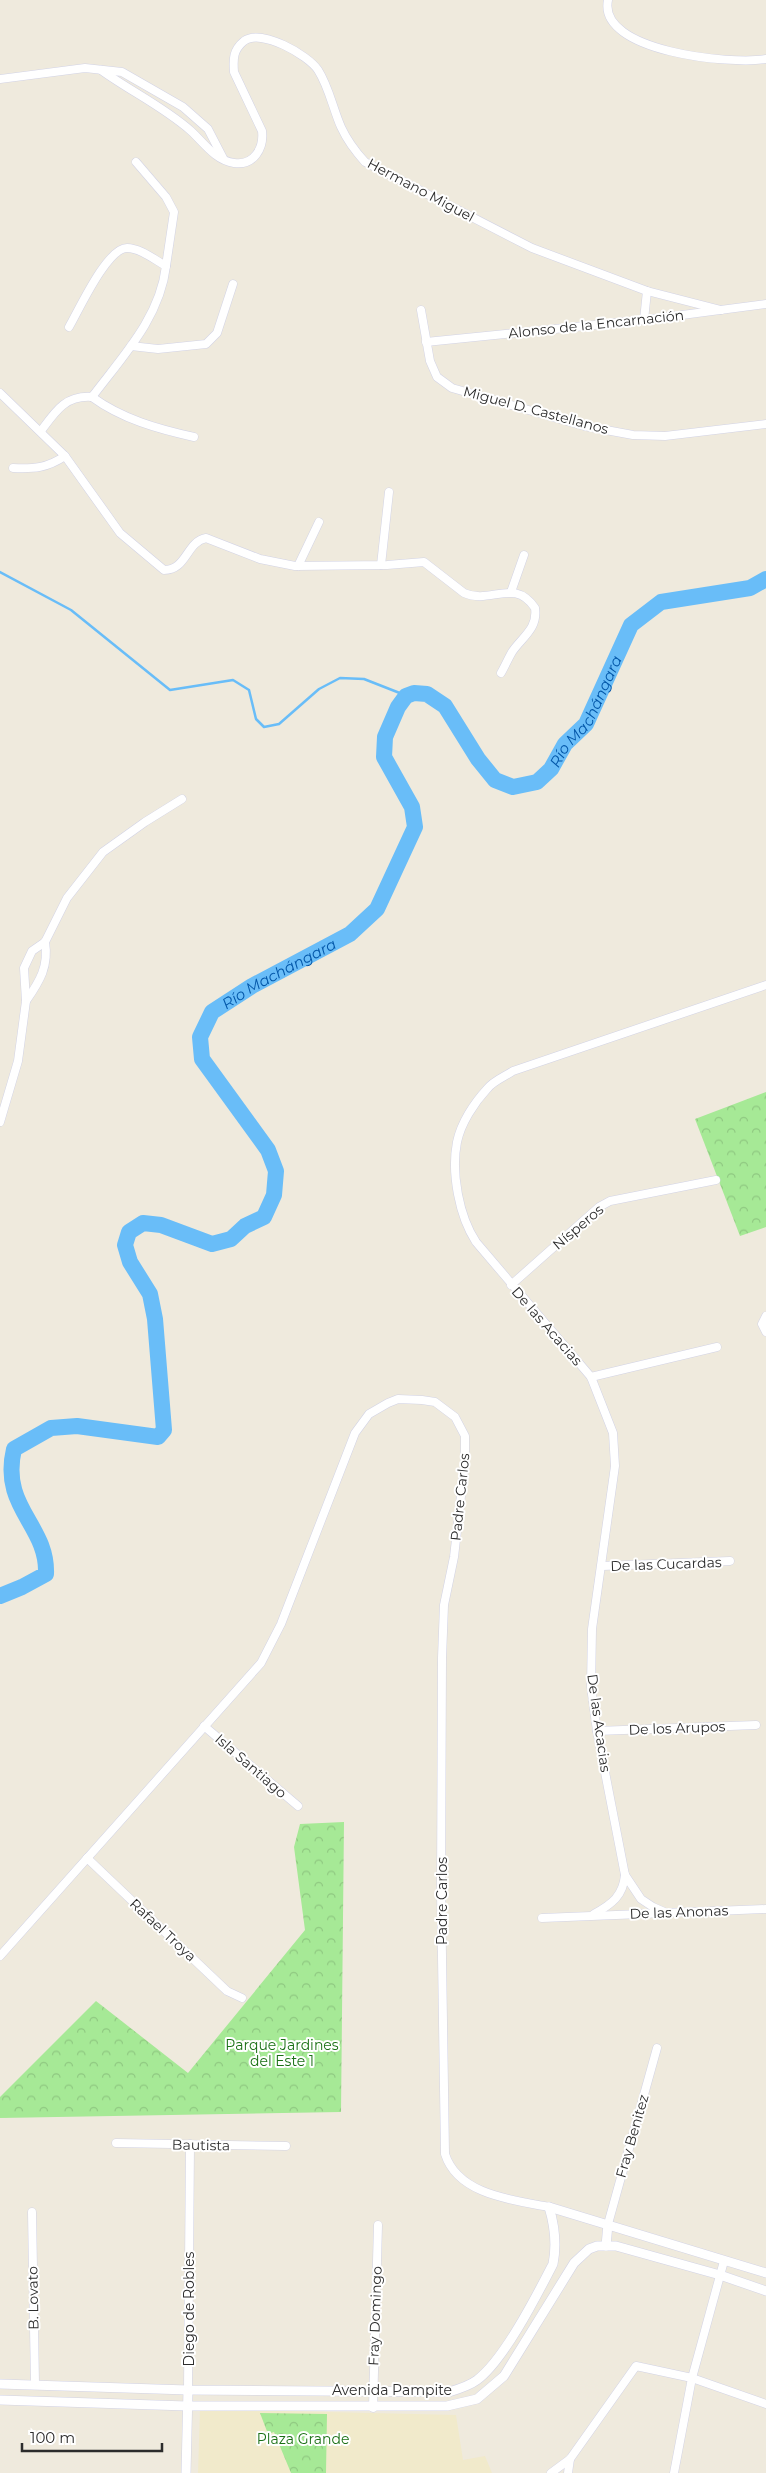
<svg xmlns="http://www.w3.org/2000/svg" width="766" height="2473" font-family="Montserrat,sans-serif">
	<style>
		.education { fill: #f1eacb }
		.forest { fill: url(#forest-crowns) }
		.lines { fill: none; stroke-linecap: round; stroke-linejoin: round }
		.stream { stroke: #69bdf8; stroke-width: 2.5 }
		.river { stroke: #69bdf8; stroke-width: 16 }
		.minor-casing { stroke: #d2d3e5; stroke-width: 9 }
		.tertiary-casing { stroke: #d2d3e5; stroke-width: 10 }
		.minor { stroke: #fff; stroke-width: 8 }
		.tertiary { stroke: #fff; stroke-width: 9 }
		.labels { text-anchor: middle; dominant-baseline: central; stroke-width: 4; stroke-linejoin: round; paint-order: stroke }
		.street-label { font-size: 14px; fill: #2c2c2c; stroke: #fff }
		.park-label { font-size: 14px; fill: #1a7015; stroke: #fff }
		.water-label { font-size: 15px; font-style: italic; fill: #0357a9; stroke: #fff }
	</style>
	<defs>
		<pattern id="forest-crowns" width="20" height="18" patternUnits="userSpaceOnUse" patternTransform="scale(1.25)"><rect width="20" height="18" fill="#a6e996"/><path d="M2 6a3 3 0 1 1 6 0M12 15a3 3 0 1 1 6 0" fill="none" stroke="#8fc881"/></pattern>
	</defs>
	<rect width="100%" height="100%" fill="#efeadd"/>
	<path class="education" d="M 200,2409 L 456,2415 L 463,2460 L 485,2456 L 492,2473 L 198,2473 Z"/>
	<g class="forest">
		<path d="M 766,1092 L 766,1227 L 740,1236 L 695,1119 Z"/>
		<path d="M 344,1822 L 341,2112 L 0,2118 L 0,2097 L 96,2001 L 188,2073 L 305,1930 L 294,1847 L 300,1824 Z"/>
		<path d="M 260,2413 L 327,2414 L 326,2473 L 384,2473 L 291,2473 L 274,2432 L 268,2434 Z"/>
	</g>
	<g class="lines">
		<path class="stream" d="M 0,572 L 71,610 L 170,690 L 233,680 L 249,690 L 256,719 L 264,727 L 279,724 L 319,689 L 340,678 L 364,679 L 415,699"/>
		<path class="river" id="s1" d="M 0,1596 L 22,1587 L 46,1574 C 48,1525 0,1508 14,1449 L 51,1428 L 77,1426 L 158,1437 L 164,1430 L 155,1319 L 150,1294 L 130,1262 L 125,1245 L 129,1232 L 143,1223 L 161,1225 L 212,1244 L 231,1239 L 245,1226 L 264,1217 L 274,1195 L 276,1171 L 268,1150 L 202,1059 L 200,1037 L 212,1012 L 252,986 L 350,934 L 377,909 L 415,827 L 412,807 L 384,757 L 385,737 L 398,707 L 406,696 L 414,693 L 427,694 L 445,706 L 478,759 L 495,780 L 513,787 L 537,782 L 551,769 L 565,744 L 586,724 L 631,625 L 661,602 L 750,588 L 766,579"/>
		<g class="minor-casing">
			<g id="minor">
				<path d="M 608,0 C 597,52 732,65 766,59"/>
				<path d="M 101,70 C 130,91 164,107 191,131 C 204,143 215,160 234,163 C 254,166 264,148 262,131 L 234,72 C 233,59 233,50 244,41 C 261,28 308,55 318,70 C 329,87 333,109 341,127 C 347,140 355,151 365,162 L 532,248 L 647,291 L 721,310"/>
				<path d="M 0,79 L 85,68 L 122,72 L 183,107 L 208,129 L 223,158"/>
				<path d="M 136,162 L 166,197 L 174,212 L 166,266"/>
				<path d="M 421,310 L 430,361 L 437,377 L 452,388 L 584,426 L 633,435 L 665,436 L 766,424"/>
				<path d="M 644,320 L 647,291"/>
				<path d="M 426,342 L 644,320 L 766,304"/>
				<path d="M 131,346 L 158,349 L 206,344 L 217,333 L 233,284"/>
				<path d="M 0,393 L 65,456 L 120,533 L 164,570 C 187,570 186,542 206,538 L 260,559 L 295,566 L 387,565 L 424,562 L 464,593 C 491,605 514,577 535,608 C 538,629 522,637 512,652 C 508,659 505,666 501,673"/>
				<path d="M 92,397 C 122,419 158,429 194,437"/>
				<path d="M 41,431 C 55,412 65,395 92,397 C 122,357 160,318 166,266 C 155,260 140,248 127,248 C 107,248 79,310 69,327"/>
				<path d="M 13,468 C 34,469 47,468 65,456"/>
				<path d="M 381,565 L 389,492"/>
				<path d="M 298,566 L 319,522"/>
				<path d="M 511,592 L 524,555"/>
				<path d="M 26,1001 C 40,981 49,966 45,942"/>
				<path d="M 0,1122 L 18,1061 L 26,1001 L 24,968 L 32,951 L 45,942 L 67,898 L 103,852 L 145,822 L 182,799"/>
				<path d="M 511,1285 L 599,1207 L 610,1201 L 716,1180"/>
				<path d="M 766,1316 L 762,1324 L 766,1332"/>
				<path d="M 591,1377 L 717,1347"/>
				<path d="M 602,1566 L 730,1561"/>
				<path d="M 204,1726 L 298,1806"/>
				<path d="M 597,1731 L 756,1725"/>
				<path d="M 87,1858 L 227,1991 L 242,1998"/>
				<path d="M 594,1914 C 612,1904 623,1896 625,1875"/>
				<path d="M 669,1914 L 653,1907 L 641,1899 L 625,1875 L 597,1731 L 591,1687 L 592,1629 L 615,1466 L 613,1433 L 591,1377 L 476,1242 C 459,1216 451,1173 457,1142 C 461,1123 474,1103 487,1089 C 493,1081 504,1077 513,1071 L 766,985"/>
				<path d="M 542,1918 L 766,1909"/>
				<path d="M 0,1956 L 261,1663 L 281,1624 L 355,1433 L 369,1414 L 388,1403 L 398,1399 L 422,1400 L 435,1402 L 455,1417 L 465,1436 L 465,1461 L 454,1557 L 444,1605 L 442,1658 L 441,1891 L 445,2154 C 458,2195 513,2200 549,2207"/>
				<path d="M 116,2143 L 286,2146"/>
				<path d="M 32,2212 L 35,2384"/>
				<path d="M 608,2224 L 657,2048"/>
				<path d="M 188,2390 L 190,2144"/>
				<path d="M 373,2408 L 378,2225"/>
				<path d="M 551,2473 L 570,2459 L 636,2366 L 692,2378 L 766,2404"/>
				<path d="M 568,2473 L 570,2459"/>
				<path d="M 674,2473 L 692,2378 L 724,2261"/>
			</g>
		</g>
		<g class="tertiary-casing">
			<g id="tertiary">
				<path d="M 549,2207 L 766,2273"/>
				<path d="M 606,2246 L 608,2224"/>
				<path d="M 0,2384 L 188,2390 L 449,2392 C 459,2389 469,2386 477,2380 C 504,2360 537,2295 553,2264 C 557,2244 555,2227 549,2207"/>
				<path d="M 0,2400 L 187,2406 L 447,2406 L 477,2399 L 504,2376 L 574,2263 L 589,2249 L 597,2246 L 616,2246 L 720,2275 L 766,2291"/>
				<path d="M 186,2473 L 188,2390"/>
			</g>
		</g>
		<use href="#minor" class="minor"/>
		<use href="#tertiary" class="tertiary"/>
	</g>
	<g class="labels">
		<g class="street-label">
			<text transform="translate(421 190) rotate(28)">Hermano Miguel</text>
			<text transform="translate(596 324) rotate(-6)">Alonso de la Encarnación</text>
			<text transform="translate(536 410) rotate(15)">Miguel D. Castellanos</text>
			<text transform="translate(578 1227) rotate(-40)">Nísperos</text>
			<text transform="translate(547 1326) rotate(49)">De las Acacias</text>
			<text transform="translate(460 1497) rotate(-84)">Padre Carlos</text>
			<text transform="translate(666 1564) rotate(-2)">De las Cucardas</text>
			<text transform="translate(599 1723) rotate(82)">De las Acacias</text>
			<text transform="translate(677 1728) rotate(-2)">De los Arupos</text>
			<text transform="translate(251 1766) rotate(41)">Isla Santiago</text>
			<text transform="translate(442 1901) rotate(-90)">Padre Carlos</text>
			<text transform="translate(679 1912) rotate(-2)">De las Anonas</text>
			<text transform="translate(163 1930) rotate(43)">Rafael Troya</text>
			<text transform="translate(632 2136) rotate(-74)">Fray Benitez</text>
			<text transform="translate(201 2145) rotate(1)">Bautista</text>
			<text transform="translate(33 2298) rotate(-91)">B. Lovato</text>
			<text transform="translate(189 2309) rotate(-90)">Diego de Robles</text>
			<text transform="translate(375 2316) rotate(-88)">Fray Domingo</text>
			<text x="392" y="2390">Avenida Pampite</text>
		</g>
		<g class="park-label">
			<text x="282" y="2045">Parque Jardines<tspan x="282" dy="16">del Este 1</tspan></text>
			<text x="303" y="2439">Plaza Grande</text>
		</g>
		<g class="water-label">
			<text stroke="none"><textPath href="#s1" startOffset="1624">Río Machángara</textPath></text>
			<text stroke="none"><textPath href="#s1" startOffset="1008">Río Machángara</textPath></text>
		</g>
	</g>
	<path d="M22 2443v8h140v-8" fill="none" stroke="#2c2c2c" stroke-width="2.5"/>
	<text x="30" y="2443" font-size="15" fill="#2c2c2c" stroke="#ffffff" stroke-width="4" paint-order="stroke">100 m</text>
</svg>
